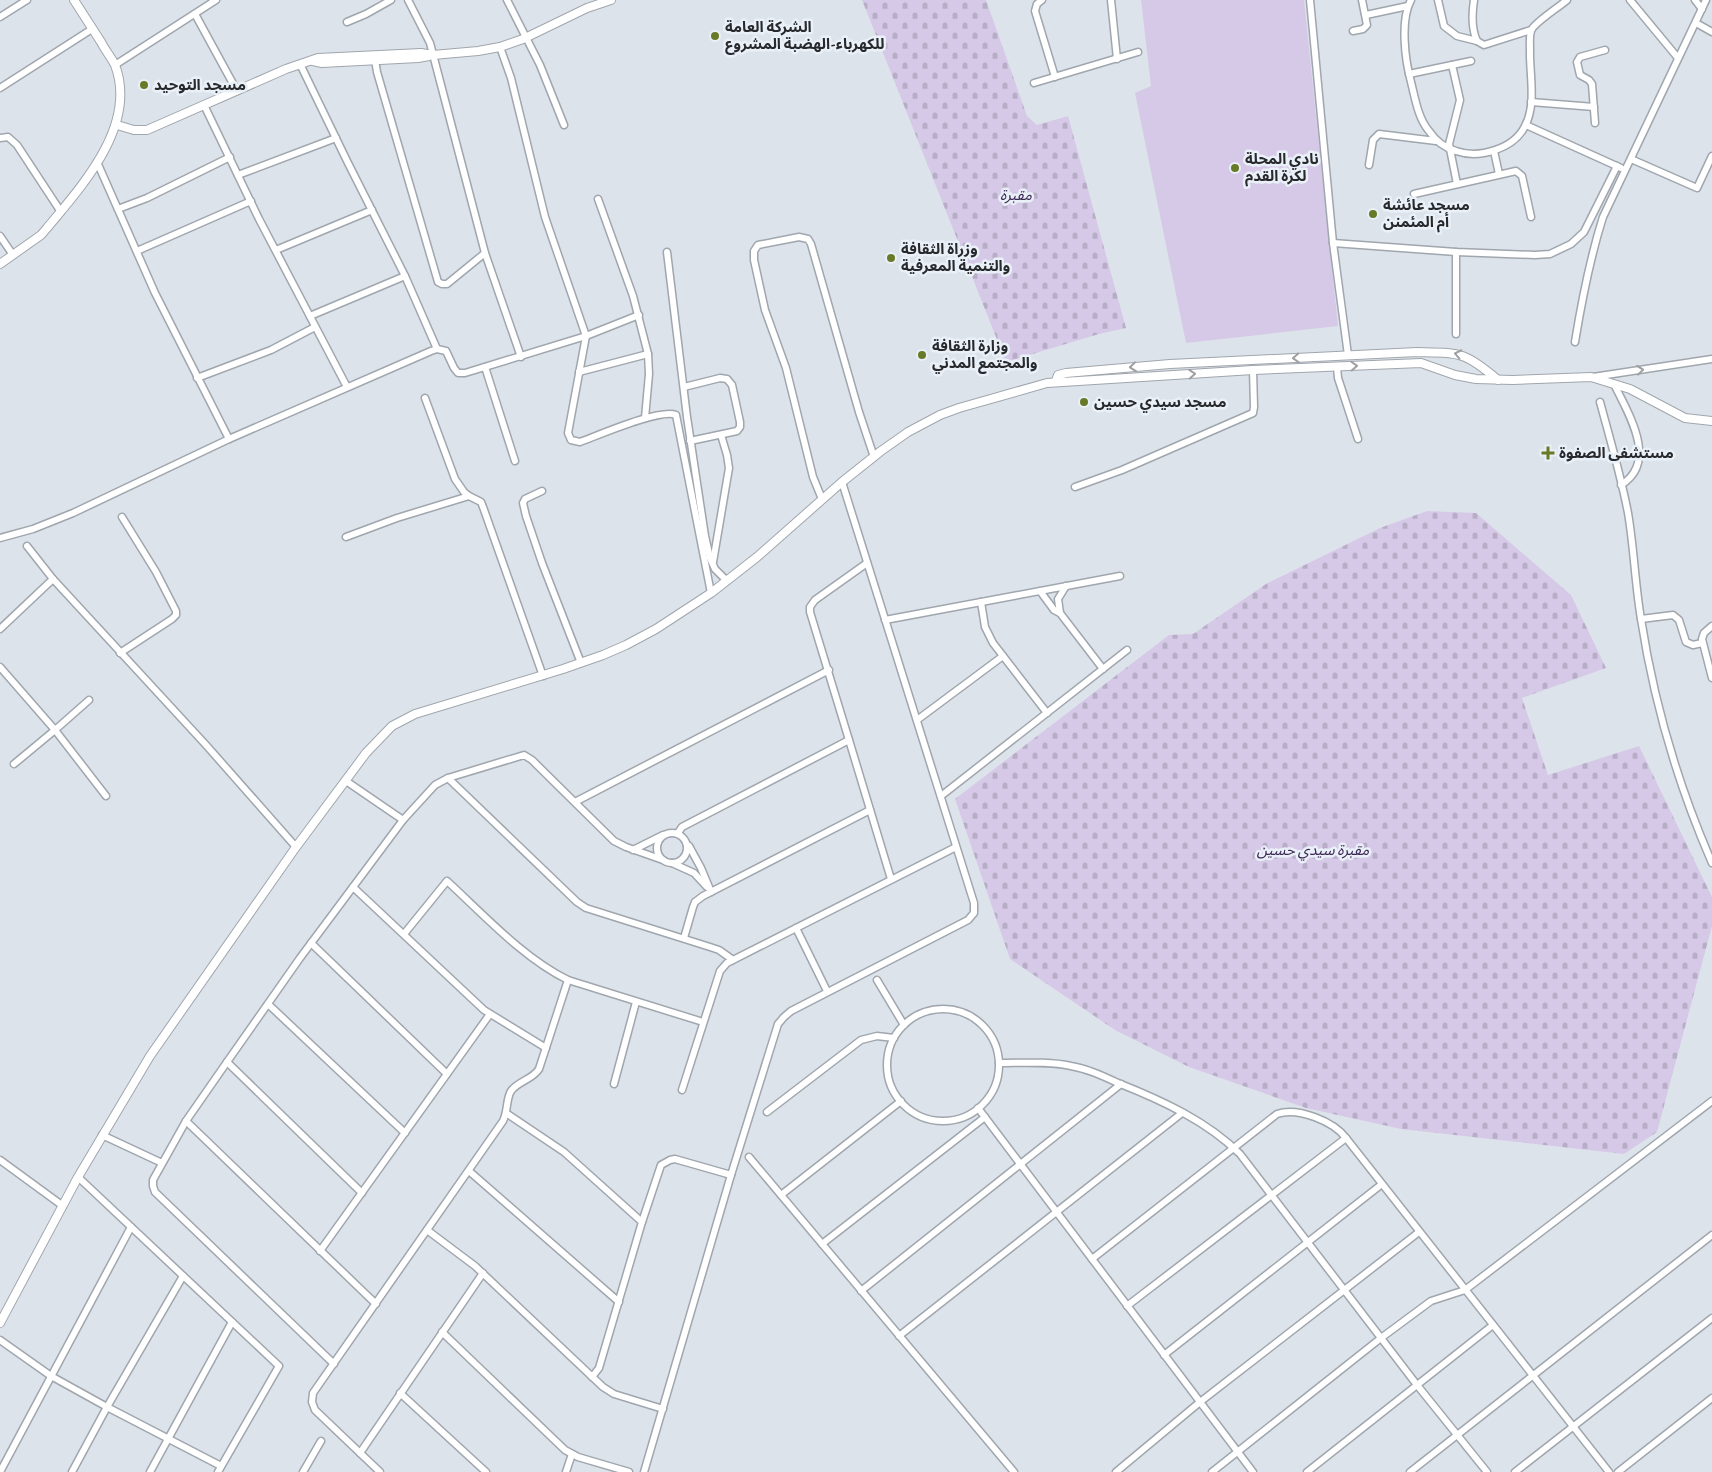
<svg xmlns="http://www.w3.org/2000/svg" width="1712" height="1472" font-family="'Crimson Pro','Noto Sans Arabic',serif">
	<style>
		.cemetery { fill: url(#cemetery-stones) }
		.garden { fill: #d6c9e8 }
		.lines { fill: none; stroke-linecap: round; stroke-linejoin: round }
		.minor-casing { stroke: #a0a6ad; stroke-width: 9 }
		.tertiary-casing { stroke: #a0a6ad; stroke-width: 10 }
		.minor { stroke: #fff; stroke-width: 6 }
		.tertiary { stroke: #fff; stroke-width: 8 }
		.oneway { stroke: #9e9fa0 }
		.poi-dot { fill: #687927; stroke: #eaf0f8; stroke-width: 2 }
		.labels { text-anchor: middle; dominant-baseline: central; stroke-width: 5; stroke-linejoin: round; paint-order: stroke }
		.poi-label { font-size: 15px; font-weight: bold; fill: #27292c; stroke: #eaf0f8; text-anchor: start }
		.park-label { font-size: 15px; font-style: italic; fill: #3d2755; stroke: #eaf0f8 }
	</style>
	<defs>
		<pattern id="cemetery-stones" width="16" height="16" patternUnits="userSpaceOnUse" patternTransform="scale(1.25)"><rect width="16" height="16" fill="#d6c9e8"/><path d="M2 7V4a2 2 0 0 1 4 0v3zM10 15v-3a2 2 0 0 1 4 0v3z" fill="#b8adc7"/></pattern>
	</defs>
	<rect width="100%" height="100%" fill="#dde3ea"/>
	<g class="cemetery">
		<path d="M 862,0 L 986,0 L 1027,116 L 1037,125 L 1068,116 L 1126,328 L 1099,334 L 1006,362 Z"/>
		<path d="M 1427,511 L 1476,513 L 1571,595 L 1606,668 L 1522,698 L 1548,775 L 1639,746 L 1712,897 L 1712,926 L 1657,1132 L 1624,1154 L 1401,1129 L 1306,1108 L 1189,1067 L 1115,1030 L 1010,959 L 955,799 L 1169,635 L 1193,634 L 1266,584 L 1380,528 Z"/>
	</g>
	<path class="garden" d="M 1141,0 L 1304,0 L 1338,326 L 1186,343 L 1135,93 L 1151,86 Z"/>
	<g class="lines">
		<g class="minor-casing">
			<g id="minor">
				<path d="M 408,0 L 430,43 L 485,253 L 521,357"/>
				<path d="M 507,0 L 540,65 L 564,125"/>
				<path d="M 1042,0 L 1037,4 L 1035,11 L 1055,77"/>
				<path d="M 1111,0 L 1117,59"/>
				<path d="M 1310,0 L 1333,243 L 1348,355"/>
				<path d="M 1411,0 C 1400,20 1405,60 1411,82 C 1415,98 1418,118 1429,131 C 1435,140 1445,148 1456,151 C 1479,159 1514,149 1525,126 C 1537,104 1529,72 1530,48 C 1530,42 1529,34 1532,29 C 1537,21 1559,7 1567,0"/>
				<path d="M 1438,0 L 1444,26 L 1457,36 L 1477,41 L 1484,45 L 1531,30"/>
				<path d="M 1474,0 C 1472,13 1471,28 1477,41"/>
				<path d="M 1630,0 L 1678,58"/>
				<path d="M 1695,0 L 1702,9"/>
				<path d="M 195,14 L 237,91"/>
				<path d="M 1366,15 L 1408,6"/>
				<path d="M 0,17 L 27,0"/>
				<path d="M 347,22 L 366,14 L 391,0"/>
				<path d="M 1696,23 L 1712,32"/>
				<path d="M 1353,31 L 1363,29 L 1367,25 L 1362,0"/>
				<path d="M 500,47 L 511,78 L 545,217 L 586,336 L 568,433 L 571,440 L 580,442 C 599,435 661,408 676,415 L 711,593"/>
				<path d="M 375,60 L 377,72 L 438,282 L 442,284 L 447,284 L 485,253"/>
				<path d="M 300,64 L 347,161 L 405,276 L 437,349"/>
				<path d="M 115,65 L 216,0"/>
				<path d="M 1452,65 L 1460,100 L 1449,144 L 1457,184"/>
				<path d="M 1409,74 L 1471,61"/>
				<path d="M 1034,83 L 1138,52"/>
				<path d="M 0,88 L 92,29"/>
				<path d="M 1531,102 L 1594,107"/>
				<path d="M 204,105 L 259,219 L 347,387"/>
				<path d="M 1595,123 L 1592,84 L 1589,80 L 1580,75 L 1577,62 L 1580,57 L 1605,50"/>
				<path d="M 1526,125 L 1621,168"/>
				<path d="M 0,138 L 8,137 L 17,145 L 61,212"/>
				<path d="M 1494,151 L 1499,174"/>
				<path d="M 1631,159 L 1697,188 L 1712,156"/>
				<path d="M 97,162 L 155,293 L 229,439"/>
				<path d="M 1369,165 L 1373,140 L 1379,134 L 1436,141"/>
				<path d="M 238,175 L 336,138"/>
				<path d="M 1414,194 L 1516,171 L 1522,176 L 1531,217"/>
				<path d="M 598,199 L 633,296 L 648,354 L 649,374 L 645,418"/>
				<path d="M 118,209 L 147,198 L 230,157"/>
				<path d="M 0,236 L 13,255"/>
				<path d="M 1333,243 L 1456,252 L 1535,255 L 1550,254 L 1571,244 L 1584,232 L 1617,166"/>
				<path d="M 276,250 L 372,210"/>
				<path d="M 137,251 L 251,201"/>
				<path d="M 667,252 L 687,417 L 705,536 L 710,558 L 715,569 L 727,581"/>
				<path d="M 310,316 L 405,276"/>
				<path d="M 1456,334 L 1456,252"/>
				<path d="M 1575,342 C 1582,299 1590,258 1603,217 L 1706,0"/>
				<path d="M 485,367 L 515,461"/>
				<path d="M 1337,367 L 1338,378 L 1358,439"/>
				<path d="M 579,372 L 648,354"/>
				<path d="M 1593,377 L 1712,359"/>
				<path d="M 197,378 L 271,350 L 315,327"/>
				<path d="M 1614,384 C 1628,413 1659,462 1621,485"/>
				<path d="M 684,387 L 720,378 L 727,379 L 732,385 L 740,422 L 740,427 L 737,431 L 690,441"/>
				<path d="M 425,398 L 455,479 L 464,492 L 469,496 L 481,502 L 483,507 L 543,676"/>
				<path d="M 1600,402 C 1610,439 1621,476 1628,513 C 1634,548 1635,584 1641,619 C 1654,703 1678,785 1712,863"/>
				<path d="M 1075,487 L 1122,470 L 1253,413 L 1254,407 L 1253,370"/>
				<path d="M 542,491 L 525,499 L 523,503 L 526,516 L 542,563 L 581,663"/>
				<path d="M 822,499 L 813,477 L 786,368 L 765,310 L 754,260 L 754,251 L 758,245 L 799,237 L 808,239 L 811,244 L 859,412 L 874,457"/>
				<path d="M 346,537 L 397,518 L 469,496"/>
				<path d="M 0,538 L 33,529 L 73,513 L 229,439 L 431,351 L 437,349 L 446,351 L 454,368 L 458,373 L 465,373 L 586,336 L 639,315"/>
				<path d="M 27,546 L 53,579 L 206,745 L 296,847"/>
				<path d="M 713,562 L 729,468 L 727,455 L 721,435"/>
				<path d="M 1040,591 L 1054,610 L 1060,613 L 1103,669"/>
				<path d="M 981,602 L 985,627 L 993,643 L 1047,713"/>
				<path d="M 1060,613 L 1058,599 L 1066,586"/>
				<path d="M 1641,619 L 1673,615 L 1679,620 L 1686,642 L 1693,645 L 1702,643"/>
				<path d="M 885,620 L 1120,576"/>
				<path d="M 1712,626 L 1704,633 L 1702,639 L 1712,678"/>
				<path d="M 0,629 L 53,579"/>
				<path d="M 120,653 L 172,619 L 176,615 L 176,611 L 156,572 L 122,517"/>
				<path d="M 0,667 L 55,730 L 106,796"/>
				<path d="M 917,720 L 1003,656"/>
				<path d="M 849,740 L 810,612 L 810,607 L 815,600 L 867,563"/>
				<path d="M 14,764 L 55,730 L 89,700"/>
				<path d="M 448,778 L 577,902 L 586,908 L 710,947 L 719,950 L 733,960"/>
				<path d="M 346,781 L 403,820"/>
				<path d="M 941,796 L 1127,650"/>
				<path d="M 575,802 L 829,670"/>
				<circle cx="672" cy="848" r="15"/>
				<path d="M 678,833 L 682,827 L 849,740 L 891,879"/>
				<path d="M 689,846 L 701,868 L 711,892"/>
				<path d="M 633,850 L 663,835"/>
				<path d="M 672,863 L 694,873 L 707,887"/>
				<path d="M 353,887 L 484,1010 L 546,1048"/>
				<path d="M 796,928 L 827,991"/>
				<path d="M 404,934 L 447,881 C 483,914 523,958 568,980 L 703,1022"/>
				<path d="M 684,938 L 693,907 L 695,902 L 703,896 L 870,810"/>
				<path d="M 311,943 L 447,1074"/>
				<path d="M 877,980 L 904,1025"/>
				<path d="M 268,1004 L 405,1133"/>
				<circle cx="943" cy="1065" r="56"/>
				<path d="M 227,1062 L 362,1193"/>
				<path d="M 999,1063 C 1023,1063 1048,1061 1071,1066 C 1088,1069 1103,1076 1118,1083 C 1161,1100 1207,1121 1240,1154 L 1417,1385 L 1487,1472"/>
				<path d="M 614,1084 L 636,1002"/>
				<path d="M 682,1090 L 720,971 L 727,963 L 956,847"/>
				<path d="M 978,1108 L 1253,1472"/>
				<path d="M 767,1112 L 861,1040 L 877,1036 L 894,1038"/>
				<path d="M 506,1113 L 564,1152 L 642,1222"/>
				<path d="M 186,1121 L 376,1304"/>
				<path d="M 102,1135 L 162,1163"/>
				<path d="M 749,1157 L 1014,1472"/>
				<path d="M 0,1160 L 63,1206"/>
				<path d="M 469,1171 L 619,1302"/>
				<path d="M 78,1177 L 279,1366 L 218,1472"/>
				<path d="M 781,1195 L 901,1101"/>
				<path d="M 427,1230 L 475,1266 L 603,1387 L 614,1394 L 663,1409"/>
				<path d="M 822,1244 L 985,1117"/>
				<path d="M 320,1251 L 490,1014"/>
				<path d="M 1092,1259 L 1277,1114 C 1298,1107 1333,1121 1346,1138 L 1609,1472"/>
				<path d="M 861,1291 L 1121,1084"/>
				<path d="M 1127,1306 L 1346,1138"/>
				<path d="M 442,1332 L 565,1450 L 578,1457 L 629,1472"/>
				<path d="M 899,1336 L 1182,1113"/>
				<path d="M 0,1340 L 51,1376 L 107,1407 L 221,1466"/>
				<path d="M 1164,1355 L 1382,1184"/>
				<path d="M 334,1364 L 155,1192 L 153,1186 L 153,1180 L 186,1121 L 227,1062 L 300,958 L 403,820 L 435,785 L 448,778 L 524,755 L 532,760 L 614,841 L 626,847 L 663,860"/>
				<path d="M 592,1377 L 599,1368 L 642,1222 L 661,1165 L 670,1160 L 675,1159 L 731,1175"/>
				<path d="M 400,1393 L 486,1472"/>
				<path d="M 360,1453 L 483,1273"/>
				<path d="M 0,1472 L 131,1227"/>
				<path d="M 72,1472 L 107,1407 L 183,1276"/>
				<path d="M 150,1472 L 232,1322"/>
				<path d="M 303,1472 L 321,1441"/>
				<path d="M 380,1472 L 315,1410 L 312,1402 L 313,1393 L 503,1121 C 508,1111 506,1099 511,1091 C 518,1081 532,1080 539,1069 L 568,980"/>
				<path d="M 566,1472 L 572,1454"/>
				<path d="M 644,1472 L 731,1175 L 778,1024 L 784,1017 L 791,1011 L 968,920 L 974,913 L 974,903 L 842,482"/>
				<path d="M 1116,1472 L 1200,1402 L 1419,1232"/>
				<path d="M 1212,1472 L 1381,1338 L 1431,1301 L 1465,1290 L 1712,1101"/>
				<path d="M 1307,1472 L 1493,1325"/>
				<path d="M 1410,1472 L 1712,1235"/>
				<path d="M 1515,1472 L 1712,1318"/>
				<path d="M 1618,1472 L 1712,1398"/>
			</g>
		</g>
		<g class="tertiary-casing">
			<g id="tertiary">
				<path d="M 313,61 L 322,63 L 418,58 L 429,56"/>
				<path d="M 117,125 L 134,130 L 147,130 L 286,69 L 318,58 L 421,53 L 433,55 L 478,51 L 500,47 L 523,39 L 587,8 L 611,0"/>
				<path d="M 0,264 L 41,235 L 47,228 C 82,186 138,125 115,65 C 111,57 105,50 101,42 C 92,28 83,14 74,0"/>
				<path d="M 1056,381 L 1058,375 L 1066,373 L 1170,364 L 1417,352 C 1460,353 1464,351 1498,380"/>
				<path d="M 0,1323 L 78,1177 L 150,1056 L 296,847 L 366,753 L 392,726 L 415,714 L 563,669 L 603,655 L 626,645 L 656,629 L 711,593 L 757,557 L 842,482 L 881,451 L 908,432 L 940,415 L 959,408 L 1047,383 L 1253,370 L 1421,363 L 1455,375 L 1476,379 L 1513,380 L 1591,377 L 1630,389 L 1685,418 L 1712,421"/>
			</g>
		</g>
		<use href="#minor" class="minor"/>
		<use href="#tertiary" class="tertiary"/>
	</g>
	<defs><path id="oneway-chevron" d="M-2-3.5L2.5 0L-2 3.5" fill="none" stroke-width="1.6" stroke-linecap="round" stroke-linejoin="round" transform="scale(1.25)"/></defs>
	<g class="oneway">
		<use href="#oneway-chevron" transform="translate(1458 354) rotate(-168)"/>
		<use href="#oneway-chevron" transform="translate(1296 358) rotate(177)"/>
		<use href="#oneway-chevron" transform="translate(1354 366) rotate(-3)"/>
		<use href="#oneway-chevron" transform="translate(1133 367) rotate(174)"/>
		<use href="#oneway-chevron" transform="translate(1640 370) rotate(-6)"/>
		<use href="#oneway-chevron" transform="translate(1192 374) rotate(-4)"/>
	</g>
	<g class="poi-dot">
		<circle cx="715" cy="36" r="5"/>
		<circle cx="144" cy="85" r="5"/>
		<circle cx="1235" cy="168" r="5"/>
		<circle cx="1373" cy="214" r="5"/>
		<circle cx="891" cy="258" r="5"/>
		<circle cx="922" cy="355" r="5"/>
		<circle cx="1084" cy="402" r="5"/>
		<path d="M1545.5 445.5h5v5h5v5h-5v5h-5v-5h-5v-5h5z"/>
	</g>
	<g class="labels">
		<g class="poi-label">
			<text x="725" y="27">الشركة العامة<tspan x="725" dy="17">للكهرباء-الهضبة المشروع</tspan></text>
			<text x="154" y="85">مسجد التوحيد</text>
			<text x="1245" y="159">نادي المحلة<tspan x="1245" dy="17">لكرة القدم</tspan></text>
			<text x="1383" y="205">مسجد عائشة<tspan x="1383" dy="17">أم المئمنن</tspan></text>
			<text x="901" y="249">وزراة الثقافة<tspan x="901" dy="17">والتنمية المعرفية</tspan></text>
			<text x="932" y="346">وزارة الثقافة<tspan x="932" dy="17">والمجتمع المدني</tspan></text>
			<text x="1094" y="402">مسجد سيدي حسين</text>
			<text x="1559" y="453">مستشفى الصفوة</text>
		</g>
		<g class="park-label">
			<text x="1016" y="195">مقبرة</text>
			<text x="1313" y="850">مقبرة سيدي حسين</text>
		</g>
	</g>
</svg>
